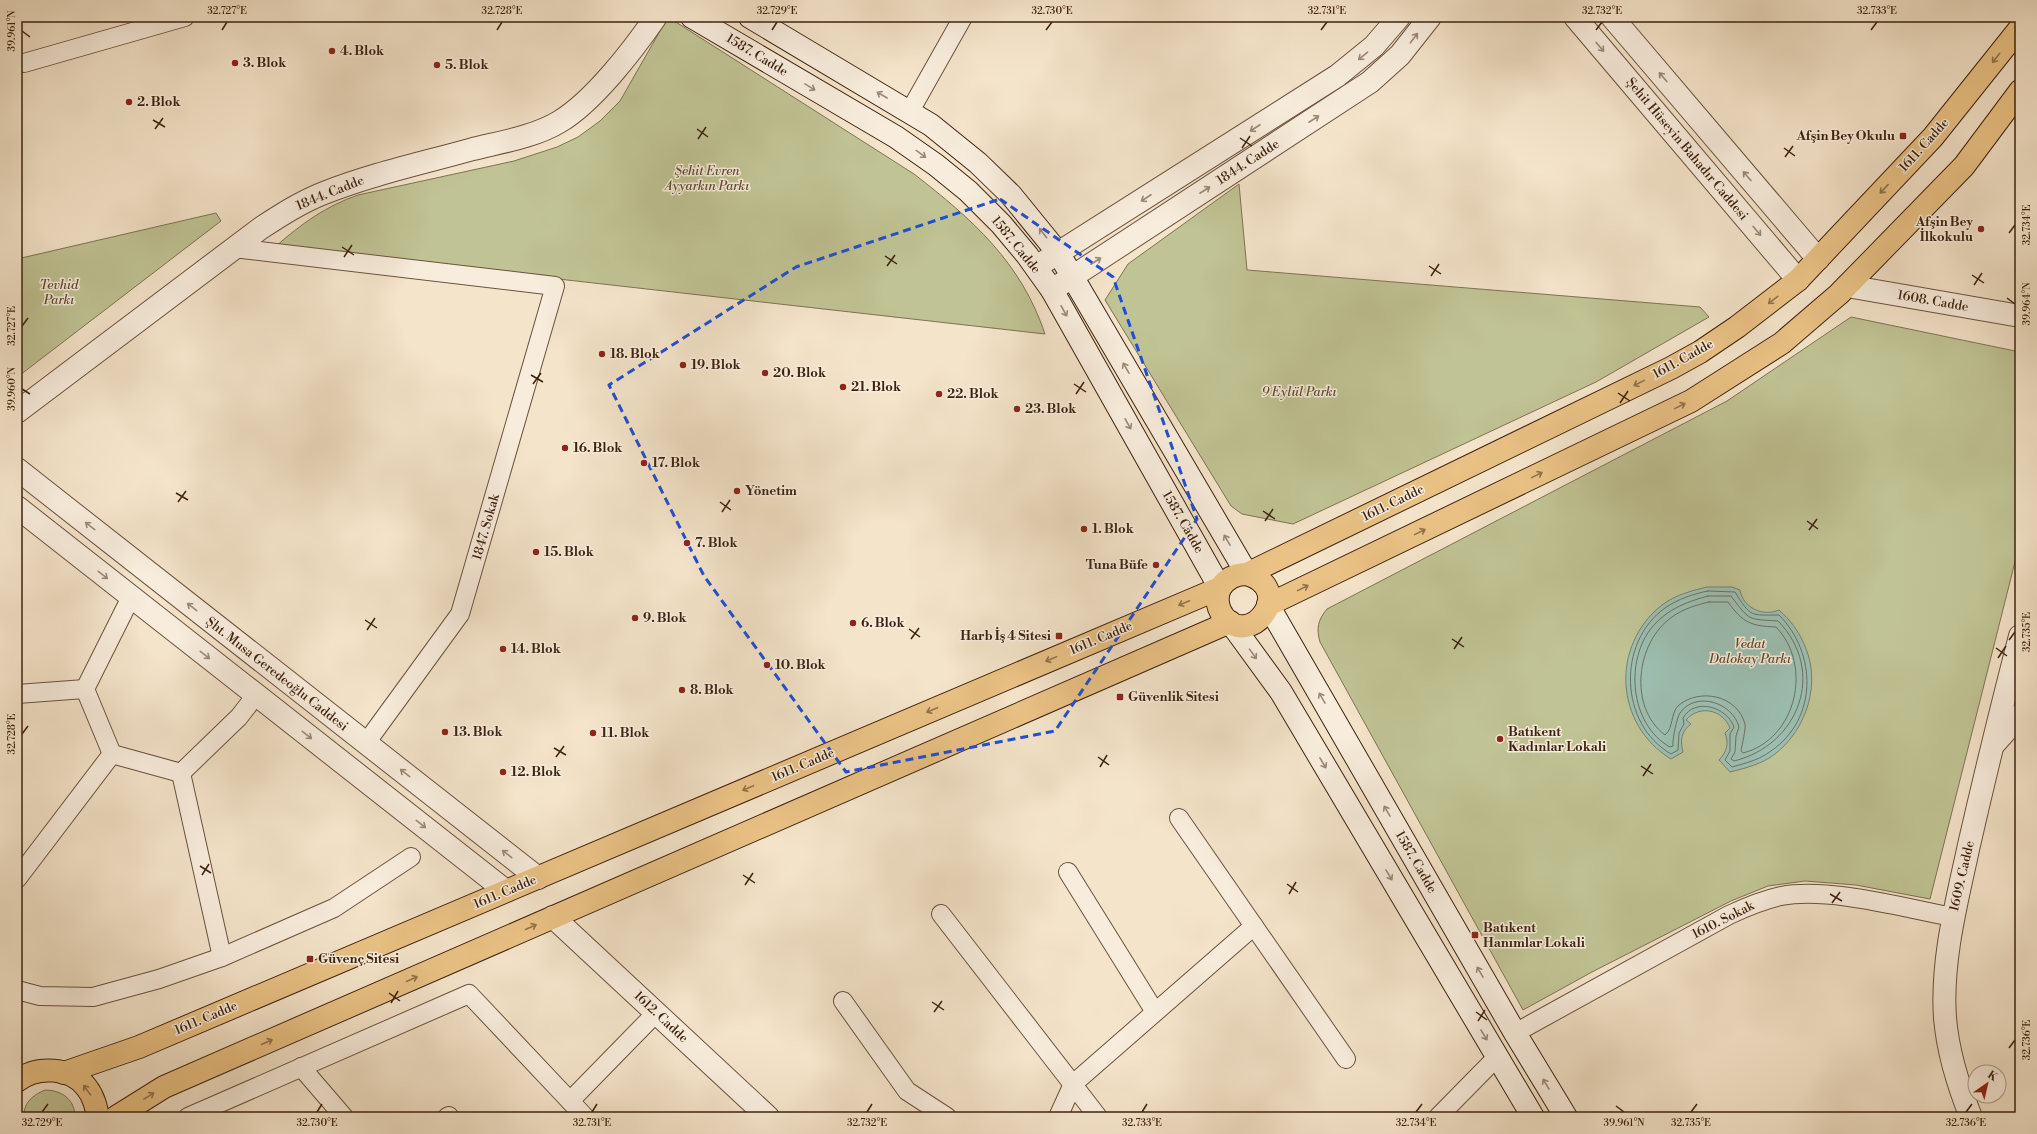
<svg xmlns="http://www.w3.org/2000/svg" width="2037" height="1134" font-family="'Libre Bodoni',serif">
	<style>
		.green { fill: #c0c394; stroke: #7f7252 }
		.water { fill: #9cbfb2; stroke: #768071 }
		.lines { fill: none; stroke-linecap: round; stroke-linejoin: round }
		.shore { stroke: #6d7060; stroke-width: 1 }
		.minor-casing { stroke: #6c523e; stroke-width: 20 }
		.tertiary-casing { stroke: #6c523e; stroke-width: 24 }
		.secondary-casing { stroke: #3e220f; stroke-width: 24 }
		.primary-casing { stroke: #3e220f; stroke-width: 24 }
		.minor { stroke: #f8eddd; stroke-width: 18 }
		.tertiary { stroke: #f8eddd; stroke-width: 22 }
		.secondary { stroke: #f8eddd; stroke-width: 22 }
		.primary { stroke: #eac285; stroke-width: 22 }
		.oneway { stroke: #9b8876 }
		.oneway2 { stroke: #94724a }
		.marked { fill: none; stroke: #1d4ed8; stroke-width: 3; stroke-dasharray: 8 5; stroke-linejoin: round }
		.ticks { fill: none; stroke: #3e220f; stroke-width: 1.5 }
		.poi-dot { fill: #8f2418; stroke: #f8eddd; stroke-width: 1.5 }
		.labels { text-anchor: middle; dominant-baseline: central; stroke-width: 3; stroke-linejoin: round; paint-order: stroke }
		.poi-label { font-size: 13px; font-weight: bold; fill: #3e220f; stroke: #f8eddd; text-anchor: start }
		.street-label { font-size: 13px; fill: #3e220f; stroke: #f8eddd }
		.park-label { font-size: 13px; font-style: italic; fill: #5e4a30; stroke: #f8eddd }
		.neatline { fill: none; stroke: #3e220f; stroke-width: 1.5 }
		.ticks-label { font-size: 10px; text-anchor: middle; fill: #3e220f }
	</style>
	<rect width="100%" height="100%" fill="#f4e4ca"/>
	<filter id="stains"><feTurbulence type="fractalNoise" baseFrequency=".005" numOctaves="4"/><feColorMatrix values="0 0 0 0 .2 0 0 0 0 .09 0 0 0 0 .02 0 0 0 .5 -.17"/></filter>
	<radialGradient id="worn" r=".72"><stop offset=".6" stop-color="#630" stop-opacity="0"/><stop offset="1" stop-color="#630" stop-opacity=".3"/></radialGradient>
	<g class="green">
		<path d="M 668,17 L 914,174 C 972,219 1021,262 1045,334 L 275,247 C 301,224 326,206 358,195 L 514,161 L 557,147 L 578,137 L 600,121 L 620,101 Z"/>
		<path d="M 1239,184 L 1247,270 L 1700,307 L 1709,317 L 1596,382 L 1293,524 L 1242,514 L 1231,506 L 1105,300 L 1128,264 Z"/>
		<path d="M 216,213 L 221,221 L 20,375 L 17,352 L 17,259 Z"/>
		<path d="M 1851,317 L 2020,352 L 2020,542 L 1930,899 L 1856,885 L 1805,881 L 1768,886 L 1731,901 L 1592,972 L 1523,1010 L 1320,642 C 1316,628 1318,620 1327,609 L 1727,401 Z"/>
		<path d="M 45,1090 C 61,1090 75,1099 75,1117 L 24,1117 C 23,1103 33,1095 45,1090 Z"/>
	</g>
	<path class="water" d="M 1707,587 L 1732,587 L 1740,590 C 1743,608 1763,617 1779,610 C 1790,620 1798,630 1804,644 C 1822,682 1807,729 1775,754 C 1762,764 1746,768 1730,772 L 1719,760 C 1727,752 1729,743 1725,733 L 1730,728 C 1723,710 1700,704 1686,720 L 1691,724 C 1681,731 1680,741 1683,752 L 1671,759 C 1615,725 1610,646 1662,605 C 1675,595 1691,591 1707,587 Z"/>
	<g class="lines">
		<g class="shore">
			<path d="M 1708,591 L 1735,592 C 1751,618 1751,615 1779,615 C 1817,653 1818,719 1771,751 C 1759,760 1746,763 1732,767 L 1725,760 L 1730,751 L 1730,734 L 1734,727 C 1727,707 1695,697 1683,718 L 1684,724 L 1679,733 L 1678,750 L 1671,754 C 1619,724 1617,642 1665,608 C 1678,599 1693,594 1708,591 Z"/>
			<path d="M 1708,596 L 1731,596 C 1750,621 1747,619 1778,621 C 1827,671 1799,745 1734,761 L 1731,759 L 1735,752 L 1736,736 L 1739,727 C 1733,703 1696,690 1680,713 C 1677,717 1672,740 1673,746 L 1670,747 C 1630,725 1624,660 1653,626 C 1668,609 1686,602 1708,596 Z"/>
			<path d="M 1709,602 L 1728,602 C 1743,623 1751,626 1776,627 C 1813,665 1797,739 1743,753 L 1741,751 C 1742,745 1746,728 1745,724 C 1737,695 1700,688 1679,705 C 1670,713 1674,728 1665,735 C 1628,707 1636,642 1672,617 C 1683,609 1696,605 1709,602 Z"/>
		</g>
		<g class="minor-casing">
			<g id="minor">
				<path d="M 24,63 L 185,17"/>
				<path d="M 910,111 L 963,17"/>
				<path d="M 234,248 L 555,286 L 460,614 L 366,743"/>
				<path d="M 131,597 L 85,689 L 112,754 L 181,773 L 239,717 L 256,695"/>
				<path d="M 17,694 L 85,689"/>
				<path d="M 181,773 L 222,957"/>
				<path d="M 1179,818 L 1346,1059"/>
				<path d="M 1068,872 L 1155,1012"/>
				<path d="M 17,879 L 112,754"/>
				<path d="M 941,914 L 1098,1117"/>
				<path d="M 17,990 L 40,996 L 93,997 L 159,979 L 222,957 L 334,908 L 411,857"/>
				<path d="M 843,1001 L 907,1091 L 947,1117"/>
				<path d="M 1515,1033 L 1729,915 C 1746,907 1763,900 1781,896 C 1829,887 1904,908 1953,917"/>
				<path d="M 301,1067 L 344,1117"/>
				<path d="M 570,1101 L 656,1013"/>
				<path d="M 188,1117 L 469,994 L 585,1117"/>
				<path d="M 447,1117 L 449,1116"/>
				<path d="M 1058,1117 L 1073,1084 L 1254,926"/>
				<path d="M 1438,1117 L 1497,1057"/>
			</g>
		</g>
		<g class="tertiary-casing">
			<g id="tertiary">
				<path d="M 1575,17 L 1798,280"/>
				<path d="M 1612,17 L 1818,259"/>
				<path d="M 1036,267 L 1337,76 L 1374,46 L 1399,17"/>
				<path d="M 1847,286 L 2020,316"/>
				<path d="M 1052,290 L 1370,82 L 1400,55 L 1430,17"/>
				<path d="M 17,412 L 261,228 C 281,215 301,202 324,193 C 372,174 423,163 473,149 C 501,142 534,137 559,122 C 593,102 633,50 655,18"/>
				<path d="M 17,469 L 538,878"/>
				<path d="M 17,507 L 506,891"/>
				<path d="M 1995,743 L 2020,715"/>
				<path d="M 553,917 L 768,1117"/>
				<path d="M 1971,1117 C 1958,1085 1948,1053 1945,1018 C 1941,960 1957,901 1969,845 C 1985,775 2002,706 2020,636"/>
			</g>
		</g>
		<g class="secondary-casing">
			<g id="secondary">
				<path d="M 692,17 L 896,137 L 936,165 L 968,191 L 1001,224 L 1027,255 L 1052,290 L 1220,588"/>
				<path d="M 750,17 L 931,125 L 978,163 L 1011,195 L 1059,254 L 1247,574"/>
				<path d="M 1268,605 L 1515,1033 L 1566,1117"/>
				<path d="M 1230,622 L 1281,692 L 1533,1117"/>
			</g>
		</g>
		<g class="primary-casing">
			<g id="primary">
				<path d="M 1220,588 C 1216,598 1217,608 1224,617 C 1250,649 1297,590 1247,574"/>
				<path d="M 1268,605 L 1691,401 L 1782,343 L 1839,294 L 1964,166 L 2020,91"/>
				<path d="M 64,1073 L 139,1047 L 1220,588 C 1227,578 1235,574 1247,574 L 1671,368 L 1700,352 L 1737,327 L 1798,280 L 1933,137 L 2020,28"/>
				<path d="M 17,1081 C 37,1065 72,1067 87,1088 C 94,1097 96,1107 98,1117"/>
				<path d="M 116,1117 L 164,1087 L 1230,622"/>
			</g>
		</g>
		<use href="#minor" class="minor"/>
		<use href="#tertiary" class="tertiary"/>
		<use href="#secondary" class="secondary"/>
		<use href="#primary" class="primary"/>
	</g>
	<defs><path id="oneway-shaft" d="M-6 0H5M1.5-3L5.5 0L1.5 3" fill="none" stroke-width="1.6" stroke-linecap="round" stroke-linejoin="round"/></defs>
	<g class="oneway">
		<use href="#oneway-shaft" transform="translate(1414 38) rotate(-53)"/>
		<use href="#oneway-shaft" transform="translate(1600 47) rotate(50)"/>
		<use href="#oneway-shaft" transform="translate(1363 56) rotate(140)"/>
		<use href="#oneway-shaft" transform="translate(1663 77) rotate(-130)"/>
		<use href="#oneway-shaft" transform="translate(810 87) rotate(31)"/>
		<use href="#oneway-shaft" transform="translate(882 95) rotate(-150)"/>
		<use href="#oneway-shaft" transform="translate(1314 119) rotate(-33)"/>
		<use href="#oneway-shaft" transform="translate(1255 128) rotate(147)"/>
		<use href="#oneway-shaft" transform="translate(921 154) rotate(36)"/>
		<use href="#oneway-shaft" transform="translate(1747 176) rotate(-131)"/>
		<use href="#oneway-shaft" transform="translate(1205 190) rotate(-33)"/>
		<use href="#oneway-shaft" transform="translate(1146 198) rotate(147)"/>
		<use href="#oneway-shaft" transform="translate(1757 231) rotate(50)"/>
		<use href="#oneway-shaft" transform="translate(1043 233) rotate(-128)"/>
		<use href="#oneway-shaft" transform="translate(1096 261) rotate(-33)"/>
		<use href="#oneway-shaft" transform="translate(1064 311) rotate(61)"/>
		<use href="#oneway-shaft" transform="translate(1126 368) rotate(-120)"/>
		<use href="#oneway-shaft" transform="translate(1128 424) rotate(61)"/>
		<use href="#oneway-shaft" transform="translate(90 526) rotate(-142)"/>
		<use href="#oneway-shaft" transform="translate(1227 540) rotate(-120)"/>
		<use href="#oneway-shaft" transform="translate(103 575) rotate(38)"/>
		<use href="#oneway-shaft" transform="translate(192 607) rotate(-142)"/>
		<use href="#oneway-shaft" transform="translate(1253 654) rotate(54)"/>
		<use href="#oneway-shaft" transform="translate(205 655) rotate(38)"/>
		<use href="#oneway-shaft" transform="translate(1322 698) rotate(-120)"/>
		<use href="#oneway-shaft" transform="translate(307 735) rotate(38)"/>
		<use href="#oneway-shaft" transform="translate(1323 763) rotate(59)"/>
		<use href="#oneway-shaft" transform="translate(405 773) rotate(-142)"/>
		<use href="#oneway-shaft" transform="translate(1387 811) rotate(-120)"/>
		<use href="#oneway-shaft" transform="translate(421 824) rotate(38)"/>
		<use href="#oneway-shaft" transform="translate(507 854) rotate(-142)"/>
		<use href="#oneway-shaft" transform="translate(1389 875) rotate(59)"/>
		<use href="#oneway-shaft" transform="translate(1480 972) rotate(-120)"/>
		<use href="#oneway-shaft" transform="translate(1484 1035) rotate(59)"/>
		<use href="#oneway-shaft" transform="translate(1546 1084) rotate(-121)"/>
	</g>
	<g class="oneway2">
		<use href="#oneway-shaft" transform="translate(1996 58) rotate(128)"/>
		<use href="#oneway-shaft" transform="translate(1884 189) rotate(133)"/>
		<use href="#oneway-shaft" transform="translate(1773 300) rotate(142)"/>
		<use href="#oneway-shaft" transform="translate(1639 383) rotate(154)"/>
		<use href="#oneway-shaft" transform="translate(1680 406) rotate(-26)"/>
		<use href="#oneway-shaft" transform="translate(1537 475) rotate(-26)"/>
		<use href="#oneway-shaft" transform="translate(1420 532) rotate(-26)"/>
		<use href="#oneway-shaft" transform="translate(1303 588) rotate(-26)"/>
		<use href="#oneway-shaft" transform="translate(1184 603) rotate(157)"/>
		<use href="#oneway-shaft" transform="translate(1051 659) rotate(157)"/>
		<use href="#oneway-shaft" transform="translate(932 710) rotate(157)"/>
		<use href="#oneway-shaft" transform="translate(748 788) rotate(157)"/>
		<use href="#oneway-shaft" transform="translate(531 927) rotate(-24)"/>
		<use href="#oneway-shaft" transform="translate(412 979) rotate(-24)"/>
		<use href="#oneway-shaft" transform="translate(267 1042) rotate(-24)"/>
		<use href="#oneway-shaft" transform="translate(87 1090) rotate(-126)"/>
		<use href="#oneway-shaft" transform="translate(149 1096) rotate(-32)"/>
	</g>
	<path class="marked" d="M 1000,199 L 1113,277 L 1197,519 L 1055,731 L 846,772 L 704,576 L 609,385 L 796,267 Z"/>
	<path class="ticks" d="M 222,30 L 227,22M 497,30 L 502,22M 772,30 L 777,22M 1046,30 L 1052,22M 1321,30 L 1327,22M 1596,30 L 1602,22M 1871,30 L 1877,22M 22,31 L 30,37M 153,120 L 165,127M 155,129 L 163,118M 697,129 L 708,137M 1240,138 L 1252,146M 698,139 L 706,127M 1242,148 L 1250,136M 1784,148 L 1795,156M 1785,157 L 1793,146M 2009,233 L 2015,225M 342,247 L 354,255M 885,256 L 897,264M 344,257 L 352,245M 887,266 L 895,255M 1429,266 L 1441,274M 1972,275 L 1984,283M 1431,276 L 1439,264M 1974,285 L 1982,273M 2007,298 L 2015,304M 22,326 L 28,318M 531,375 L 543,382M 533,384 L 541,373M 1074,384 L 1086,392M 22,389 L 30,394M 1618,393 L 1630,401M 1076,394 L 1084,382M 1620,403 L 1628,391M 176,493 L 188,500M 178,502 L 186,491M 720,502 L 731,510M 1263,511 L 1275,519M 722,512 L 730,500M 1265,521 L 1273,509M 1807,521 L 1818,529M 1809,530 L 1817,519M 365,620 L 377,628M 909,629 L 920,637M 367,630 L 375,618M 911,639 L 919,628M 1452,639 L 1464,647M 2009,640 L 2015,632M 1996,648 L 2007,656M 1454,649 L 1462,637M 1998,658 L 2006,646M 22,734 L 28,726M 554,748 L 566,755M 556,757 L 564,746M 1098,757 L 1109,765M 1641,766 L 1653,774M 1100,767 L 1107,755M 1643,776 L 1651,764M 200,866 L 211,873M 202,875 L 209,864M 743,875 L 755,883M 1287,884 L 1298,892M 745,885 L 753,873M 1289,894 L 1296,882M 1830,894 L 1842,901M 1832,903 L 1840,892M 389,993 L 400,1001M 932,1002 L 944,1010M 391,1003 L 398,991M 934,1012 L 942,1001M 1476,1012 L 1487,1020M 1478,1021 L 1485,1010M 2009,1048 L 2015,1040M 1616,1106 L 1624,1112M 42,1112 L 48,1104M 317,1112 L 322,1104M 592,1112 L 597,1104M 867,1112 L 872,1104M 1142,1112 L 1147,1104M 1416,1112 L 1422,1104M 1691,1112 L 1697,1104M 1966,1112 L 1972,1104"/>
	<g class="poi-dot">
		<circle cx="332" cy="51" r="4"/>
		<circle cx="235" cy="63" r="4"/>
		<circle cx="437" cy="65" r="4"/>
		<circle cx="129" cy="102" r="4"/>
		<rect x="1899" y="132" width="8" height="8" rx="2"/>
		<circle cx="1981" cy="229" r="4"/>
		<circle cx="602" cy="354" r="4"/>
		<circle cx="683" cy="365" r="4"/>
		<circle cx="765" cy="373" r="4"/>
		<circle cx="843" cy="387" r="4"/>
		<circle cx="939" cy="394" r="4"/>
		<circle cx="1017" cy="409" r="4"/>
		<circle cx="565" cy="448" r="4"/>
		<circle cx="644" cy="463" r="4"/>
		<circle cx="737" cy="491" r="4"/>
		<circle cx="1084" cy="529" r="4"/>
		<circle cx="687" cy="543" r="4"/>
		<circle cx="536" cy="552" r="4"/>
		<circle cx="1156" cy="565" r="4"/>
		<circle cx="635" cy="618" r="4"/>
		<circle cx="853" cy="623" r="4"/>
		<rect x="1055" y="632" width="8" height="8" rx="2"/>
		<circle cx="503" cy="649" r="4"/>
		<circle cx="767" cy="665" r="4"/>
		<circle cx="682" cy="690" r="4"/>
		<rect x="1116" y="693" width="8" height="8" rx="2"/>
		<circle cx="445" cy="732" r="4"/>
		<circle cx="593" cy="733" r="4"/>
		<circle cx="1500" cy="739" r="4"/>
		<circle cx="503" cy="772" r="4"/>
		<rect x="1471" y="931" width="8" height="8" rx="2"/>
		<rect x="306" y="955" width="8" height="8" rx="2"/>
	</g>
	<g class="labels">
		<g class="poi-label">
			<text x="340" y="51">4. Blok</text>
			<text x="243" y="63">3. Blok</text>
			<text x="445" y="65">5. Blok</text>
			<text x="137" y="102">2. Blok</text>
			<text x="1895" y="136" text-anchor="end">Afşin Bey Okulu</text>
			<text x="1973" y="222" text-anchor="end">Afşin Bey<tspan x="1973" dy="15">İlkokulu</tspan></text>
			<text x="610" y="354">18. Blok</text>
			<text x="691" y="365">19. Blok</text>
			<text x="773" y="373">20. Blok</text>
			<text x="851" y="387">21. Blok</text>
			<text x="947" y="394">22. Blok</text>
			<text x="1025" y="409">23. Blok</text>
			<text x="573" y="448">16. Blok</text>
			<text x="652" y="463">17. Blok</text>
			<text x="745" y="491">Yönetim</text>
			<text x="1092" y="529">1. Blok</text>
			<text x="695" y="543">7. Blok</text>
			<text x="544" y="552">15. Blok</text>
			<text x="1148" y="565" text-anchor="end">Tuna Büfe</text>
			<text x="643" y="618">9. Blok</text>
			<text x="861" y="623">6. Blok</text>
			<text x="1051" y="636" text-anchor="end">Harb İş 4 Sitesi</text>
			<text x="511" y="649">14. Blok</text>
			<text x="775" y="665">10. Blok</text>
			<text x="690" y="690">8. Blok</text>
			<text x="1128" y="697">Güvenlik Sitesi</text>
			<text x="453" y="732">13. Blok</text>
			<text x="1508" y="732">Batıkent<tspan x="1508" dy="15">Kadınlar Lokali</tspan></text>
			<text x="601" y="733">11. Blok</text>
			<text x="511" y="772">12. Blok</text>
			<text x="1483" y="928">Batıkent<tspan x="1483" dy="15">Hanımlar Lokali</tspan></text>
			<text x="318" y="959">Güvenç Sitesi</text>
		</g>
		<g class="street-label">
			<text transform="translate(757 55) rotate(31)">1587. Cadde</text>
			<text transform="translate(1924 145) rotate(-48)">1611. Cadde</text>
			<text transform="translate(1687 149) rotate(50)">Şehit Hüseyin Bahadır Caddesi</text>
			<text transform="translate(1248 162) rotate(-33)">1844. Cadde</text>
			<text transform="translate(330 193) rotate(-22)">1844. Cadde</text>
			<text transform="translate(1016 245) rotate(51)">1587. Cadde</text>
			<text transform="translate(1933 301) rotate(10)">1608. Cadde</text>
			<text transform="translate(1683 359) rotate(-29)">1611. Cadde</text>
			<text transform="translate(1393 503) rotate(-26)">1611. Cadde</text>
			<text transform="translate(1183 522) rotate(60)">1587. Cadde</text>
			<text transform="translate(486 527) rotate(-74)">1847. Sokak</text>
			<text transform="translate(1101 638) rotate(-23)">1611. Cadde</text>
			<text transform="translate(277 674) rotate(38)">Şht. Musa Geredeoğlu Caddesi</text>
			<text transform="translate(803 765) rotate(-23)">1611. Cadde</text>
			<text transform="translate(1416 862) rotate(60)">1587. Cadde</text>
			<text transform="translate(1962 876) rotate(-77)">1609. Cadde</text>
			<text transform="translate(505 892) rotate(-23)">1611. Cadde</text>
			<text transform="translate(1723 920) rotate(-27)">1610. Sokak</text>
			<text transform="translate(661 1017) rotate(43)">1612. Cadde</text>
			<text transform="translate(206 1018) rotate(-23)">1611. Cadde</text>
		</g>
		<g class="park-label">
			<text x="707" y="171">Şehit Evren<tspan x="707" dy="15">Ayyarkın Parkı</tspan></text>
			<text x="59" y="285">Tevhid<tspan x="59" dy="15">Parkı</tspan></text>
			<text x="1299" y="392">9 Eylül Parkı</text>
			<text x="1750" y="644">Vedat<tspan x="1750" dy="15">Dalokay Parkı</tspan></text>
		</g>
	</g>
	<rect width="2037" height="1134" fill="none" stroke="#f4e4ca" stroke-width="44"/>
	<g transform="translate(1987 1084) rotate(34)"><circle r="19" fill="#f8eddd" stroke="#ae9c8b"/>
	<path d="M0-3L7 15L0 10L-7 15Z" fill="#8f2418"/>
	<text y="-6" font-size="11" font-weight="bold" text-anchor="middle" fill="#3e220f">K</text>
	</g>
	<rect x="22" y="22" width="1993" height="1090" class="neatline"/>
	<g class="ticks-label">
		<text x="227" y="14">32.727°E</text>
		<text x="502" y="14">32.728°E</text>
		<text x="777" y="14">32.729°E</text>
		<text x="1052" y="14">32.730°E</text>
		<text x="1327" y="14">32.731°E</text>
		<text x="1602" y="14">32.732°E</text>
		<text x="1877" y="14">32.733°E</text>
		<text transform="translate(11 31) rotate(-90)" y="4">39.961°N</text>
		<text transform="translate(2026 225) rotate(-90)" y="4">32.734°E</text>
		<text transform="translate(2026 304) rotate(-90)" y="4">39.964°N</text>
		<text transform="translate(11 326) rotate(-90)" y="4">32.727°E</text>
		<text transform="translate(11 389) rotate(-90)" y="4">39.960°N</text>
		<text transform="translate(2026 632) rotate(-90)" y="4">32.735°E</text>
		<text transform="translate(11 734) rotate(-90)" y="4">32.728°E</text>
		<text transform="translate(2026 1040) rotate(-90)" y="4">32.736°E</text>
		<text x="42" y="1126">32.729°E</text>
		<text x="317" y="1126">32.730°E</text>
		<text x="592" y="1126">32.731°E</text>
		<text x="867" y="1126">32.732°E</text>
		<text x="1142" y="1126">32.733°E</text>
		<text x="1416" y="1126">32.734°E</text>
		<text x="1624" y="1126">39.961°N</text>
		<text x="1691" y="1126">32.735°E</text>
		<text x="1966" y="1126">32.736°E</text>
	</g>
	<rect width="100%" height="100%" filter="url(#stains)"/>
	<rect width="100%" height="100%" fill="url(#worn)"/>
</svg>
